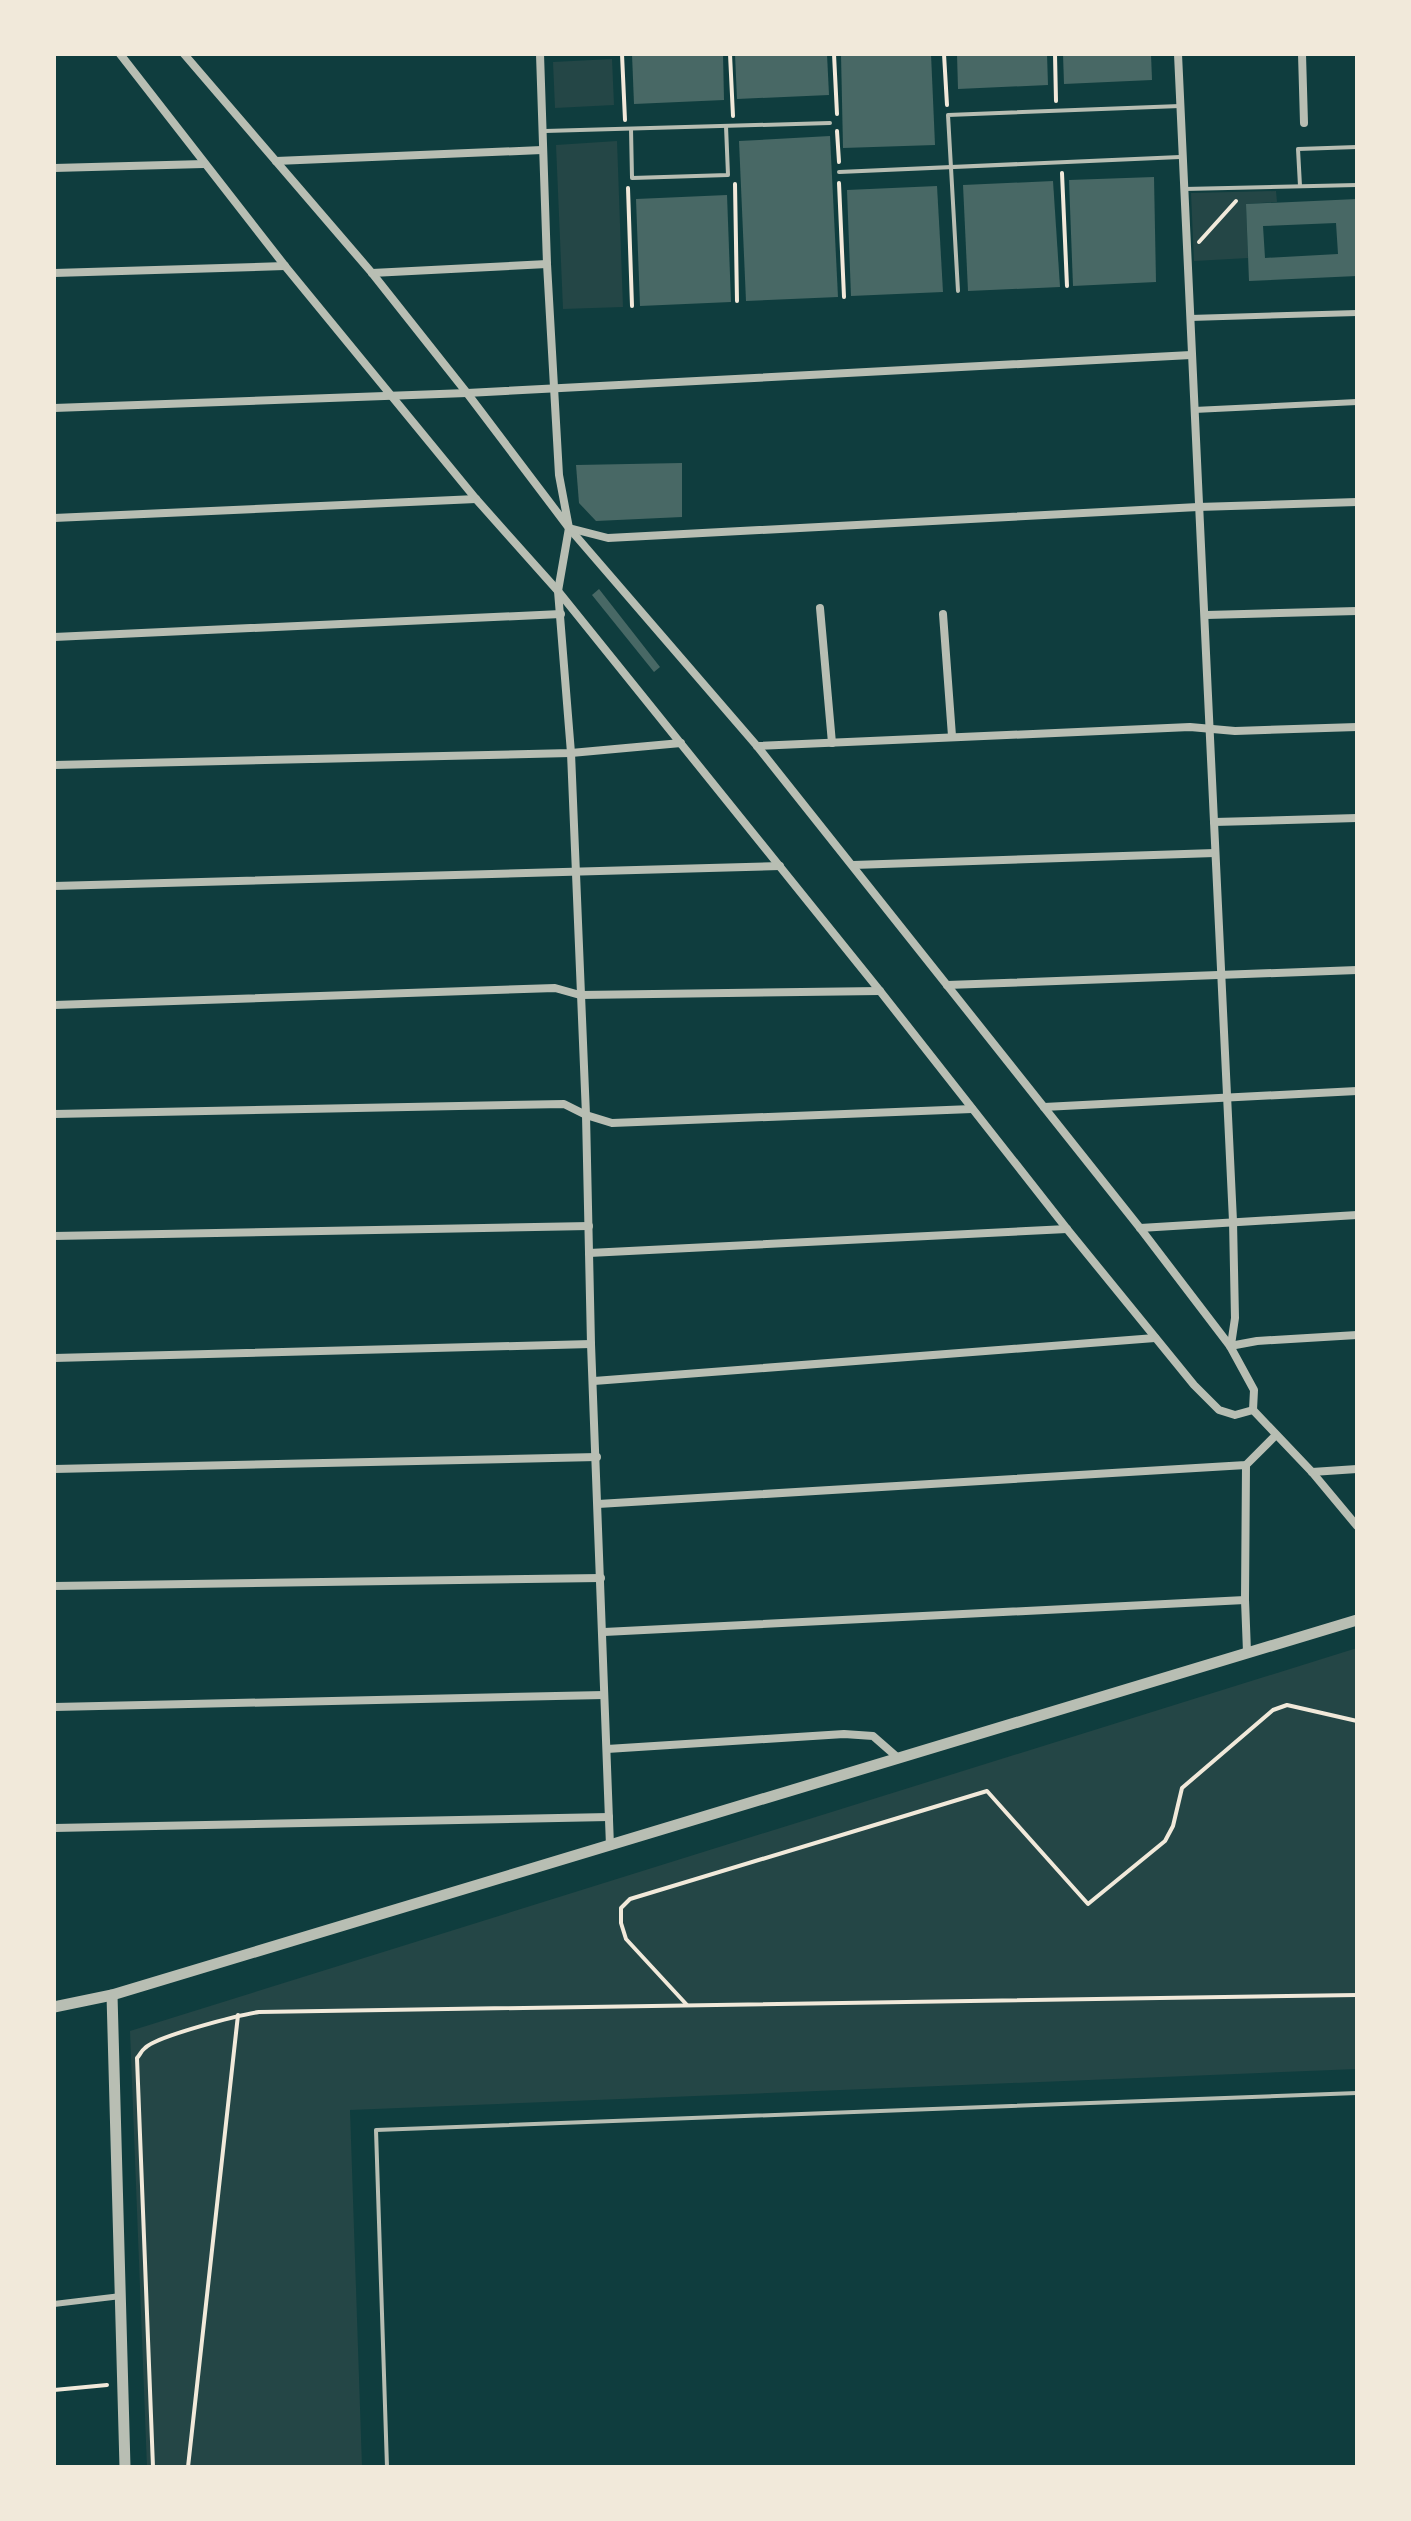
<svg xmlns="http://www.w3.org/2000/svg" width="1411" height="2521" font-family="'Public Sans',sans-serif">
	<style>
		.green { fill: #244646 }
		.building { fill: #486865; fill-rule: evenodd }
		.lines { fill: none; stroke-linecap: round; stroke-linejoin: round }
		.path { stroke: #f1e9da; stroke-width: 4 }
		.service { stroke: #b8beb3; stroke-width: 4 }
		.pedestrian { stroke: #b8beb3; stroke-width: 6 }
		.minor { stroke: #b8beb3; stroke-width: 8 }
		.tertiary { stroke: #b8beb3; stroke-width: 11 }
	</style>
	<rect width="100%" height="100%" fill="#0f3d3e"/>
	<g class="green">
		<path d="M 612,59 L 614,105 L 555,108 L 553,62 Z"/>
		<path d="M 617,141 L 623,307 L 563,309 L 556,145 Z"/>
		<path d="M 1276,191 L 1277,202 L 1246,204 L 1248,258 L 1194,261 L 1191,193 Z"/>
		<path d="M 1357,1648 L 1357,2069 L 350,2110 L 362,2467 L 147,2467 L 130,2031 Z"/>
	</g>
	<g class="building">
		<path d="M 632,54 L 723,54 L 724,100 L 634,104 Z"/>
		<path d="M 735,54 L 827,54 L 829,95 L 737,99 Z"/>
		<path d="M 841,54 L 931,54 L 935,145 L 843,148 Z"/>
		<path d="M 957,54 L 1047,54 L 1048,85 L 958,89 Z"/>
		<path d="M 1063,54 L 1151,54 L 1152,80 L 1064,84 Z"/>
		<path d="M 830,136 L 838,297 L 746,301 L 739,141 Z"/>
		<path d="M 1154,177 L 1156,282 L 1073,286 L 1069,180 Z"/>
		<path d="M 1053,181 L 1060,287 L 968,291 L 963,185 Z"/>
		<path d="M 937,186 L 943,292 L 851,296 L 847,190 Z"/>
		<path d="M 727,195 L 731,302 L 640,306 L 636,199 Z"/>
		<path d="M 1357,199 L 1357,276 L 1249,281 L 1246,204 ZM 1336,223 L 1338,254 L 1265,258 L 1263,226 Z"/>
		<path d="M 682,463 L 682,517 L 596,521 L 579,503 L 576,465 Z"/>
		<path d="M 599,589 L 660,667 L 654,672 L 592,595 Z"/>
	</g>
	<g class="lines">
		<g class="path">
			<path d="M 622,54 L 625,120"/>
			<path d="M 730,54 L 733,116"/>
			<path d="M 834,54 L 837,114"/>
			<path d="M 944,54 L 947,105"/>
			<path d="M 1055,54 L 1056,101"/>
			<path d="M 837,131 L 839,162"/>
			<path d="M 1062,173 L 1067,286"/>
			<path d="M 839,183 L 844,297"/>
			<path d="M 735,184 L 737,301"/>
			<path d="M 628,188 L 632,306"/>
			<path d="M 1199,242 L 1236,201"/>
			<path d="M 687,2005 L 626,1939 L 621,1923 L 621,1908 L 630,1899 L 987,1791 L 1088,1904 L 1165,1841 L 1173,1826 L 1182,1788 L 1273,1710 L 1287,1705 L 1357,1721"/>
			<path d="M 54,2390 L 107,2385"/>
			<path d="M 153,2467 L 137,2058 C 140,2055 141,2051 145,2048 C 157,2036 239,2015 259,2012 L 1357,1995"/>
			<path d="M 188,2467 L 238,2015"/>
		</g>
		<g class="service">
			<path d="M 631,129 L 632,178 L 728,175 L 726,126"/>
			<path d="M 545,131 L 830,123"/>
			<path d="M 839,172 L 1180,157"/>
			<path d="M 1300,186 L 1298,149 L 1357,147"/>
			<path d="M 1184,189 L 1357,185"/>
			<path d="M 958,291 L 948,115 L 1180,106"/>
			<path d="M 387,2467 L 376,2130 L 1357,2093"/>
		</g>
		<g class="pedestrian">
			<path d="M 1190,318 L 1357,313"/>
			<path d="M 1194,410 L 1357,402"/>
			<path d="M 54,2304 L 121,2296"/>
		</g>
		<g class="minor">
			<path d="M 120,54 L 285,266 L 476,499 L 558,591 L 880,991 L 1067,1229 L 1194,1385 L 1219,1410 L 1235,1415 L 1253,1410"/>
			<path d="M 184,54 L 372,273 L 467,393 L 569,528 L 757,746 L 1140,1228 L 1230,1346 L 1254,1390 L 1253,1410"/>
			<path d="M 540,54 L 547,264 L 559,475 L 569,528 L 558,591 L 571,753 L 586,1115 L 591,1344 L 610,1846"/>
			<path d="M 1178,54 C 1194,443 1216,832 1233,1221 L 1235,1318 L 1231,1345"/>
			<path d="M 1302,54 L 1304,123"/>
			<path d="M 276,161 L 542,150"/>
			<path d="M 54,168 L 204,164"/>
			<path d="M 54,273 L 285,266"/>
			<path d="M 372,273 L 547,264"/>
			<path d="M 54,408 L 467,393 L 1191,355"/>
			<path d="M 54,518 L 476,499"/>
			<path d="M 569,528 L 608,538 L 1198,507 L 1357,502"/>
			<path d="M 820,608 L 832,743"/>
			<path d="M 943,614 L 952,736"/>
			<path d="M 1206,615 L 1357,611"/>
			<path d="M 54,637 L 561,614"/>
			<path d="M 757,746 L 1190,727 L 1235,731 L 1357,727"/>
			<path d="M 54,765 L 571,753 L 681,743"/>
			<path d="M 1214,822 L 1357,818"/>
			<path d="M 853,865 L 1215,853"/>
			<path d="M 54,886 L 780,866"/>
			<path d="M 947,985 L 1357,970"/>
			<path d="M 54,1005 L 555,988 L 580,995 L 880,991"/>
			<path d="M 1044,1107 L 1357,1091"/>
			<path d="M 54,1114 L 564,1104 L 586,1115 L 612,1123 L 972,1109"/>
			<path d="M 1140,1228 L 1357,1215"/>
			<path d="M 54,1236 L 589,1226"/>
			<path d="M 589,1253 L 1067,1229"/>
			<path d="M 1230,1346 L 1257,1341 L 1357,1335"/>
			<path d="M 54,1358 L 591,1344"/>
			<path d="M 594,1381 L 1155,1338"/>
			<path d="M 1253,1410 L 1312,1472 L 1357,1526"/>
			<path d="M 1246,1465 L 1245,1600 L 1247,1652"/>
			<path d="M 54,1469 L 597,1457"/>
			<path d="M 1312,1472 L 1357,1469"/>
			<path d="M 598,1504 L 1246,1465 L 1275,1436"/>
			<path d="M 54,1586 L 601,1578"/>
			<path d="M 604,1632 L 1245,1600"/>
			<path d="M 54,1707 L 604,1695"/>
			<path d="M 607,1749 L 844,1734 L 873,1736 L 897,1757"/>
			<path d="M 54,1828 L 609,1817"/>
		</g>
		<g class="tertiary">
			<path d="M 112,1995 L 125,2467"/>
			<path d="M 54,2007 L 112,1995 L 1357,1620"/>
		</g>
	</g>
	<rect width="1411" height="2521" fill="none" stroke="#f1e9da" stroke-width="112"/>
</svg>
